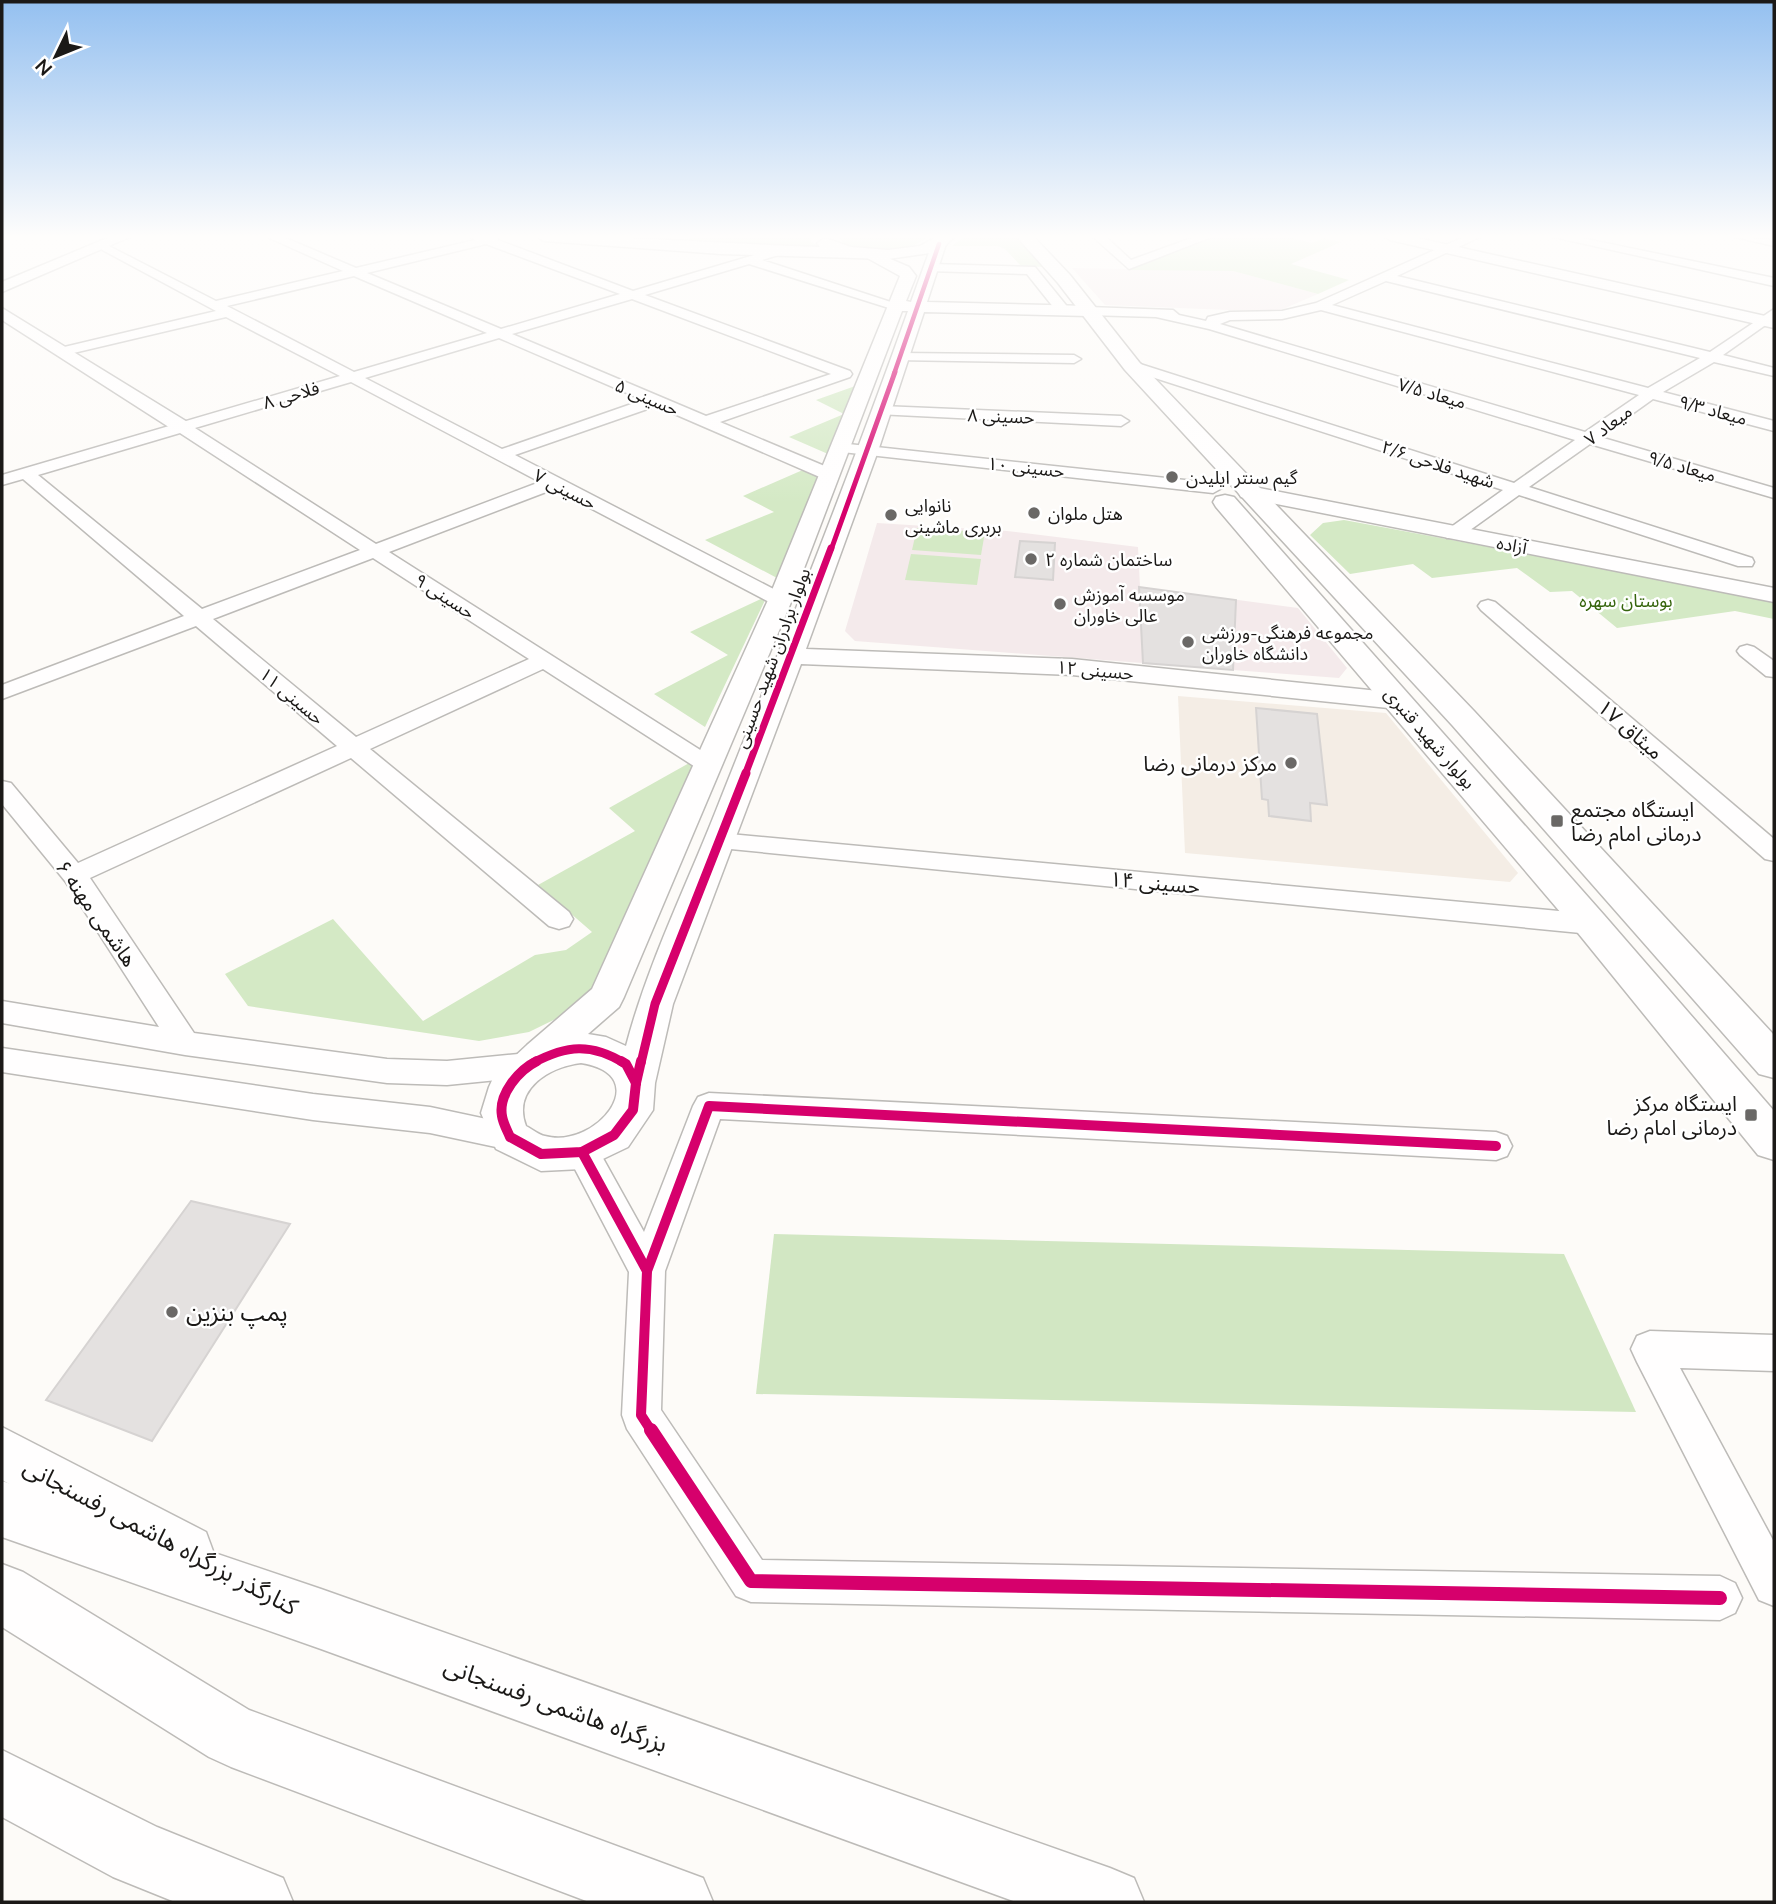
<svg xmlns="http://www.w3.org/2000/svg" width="1776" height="1904" font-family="Mulish,'Noto Sans Arabic',sans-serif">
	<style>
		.commercial { fill: #f4eaeb }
		.built { fill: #f4ede5 }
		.green { fill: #d4e9c5 }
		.forest { fill: #d2e7c3 }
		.building { fill: #e4e1e0; stroke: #d6d3d2; stroke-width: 2 }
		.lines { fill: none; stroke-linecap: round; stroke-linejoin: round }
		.minor-casing { stroke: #bdbbb8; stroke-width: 3 }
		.tertiary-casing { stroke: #bdbbb8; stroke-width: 3 }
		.secondary-casing { stroke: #bdbbb8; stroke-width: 3 }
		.trunk-casing { stroke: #bdbbb8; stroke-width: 3 }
		.minor { fill: #fffefe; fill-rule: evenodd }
		.tertiary { fill: #fffefe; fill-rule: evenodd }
		.secondary { fill: #fffefe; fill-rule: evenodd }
		.trunk { fill: #fffefe; fill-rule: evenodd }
		.cycleway-far5-casing { stroke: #fff; stroke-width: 6 }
		.cycleway-far4-casing { stroke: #fff; stroke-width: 8 }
		.cycleway-far3-casing { stroke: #fff; stroke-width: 10 }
		.cycleway-far2-casing { stroke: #fff; stroke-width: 13 }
		.cycleway-far1-casing { stroke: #fff; stroke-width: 15 }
		.cycleway-casing { stroke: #fff; stroke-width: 18 }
		.cycleway-far5 { stroke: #d6006c; stroke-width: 4.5 }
		.cycleway-far4 { stroke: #d6006c; stroke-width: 5 }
		.cycleway-far3 { stroke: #d6006c; stroke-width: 7 }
		.cycleway-far2 { stroke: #d6006c; stroke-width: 9 }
		.cycleway-far1 { stroke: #d6006c; stroke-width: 10 }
		.cycleway { stroke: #d6006c; stroke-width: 14 }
		.poi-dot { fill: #6a6866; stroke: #fff; stroke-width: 2.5 }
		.labels { text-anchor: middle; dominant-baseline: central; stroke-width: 5; stroke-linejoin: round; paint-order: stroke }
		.far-street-label { font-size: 18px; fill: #1b1917; stroke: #fff }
		.far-poi-label { font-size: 18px; fill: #1b1917; stroke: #fff; text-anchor: start }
		.far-park-label { font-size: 18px; fill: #36650d; stroke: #fff }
		.street-label { font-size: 21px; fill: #1b1917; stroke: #fff }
		.poi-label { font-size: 21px; fill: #1b1917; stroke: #fff; text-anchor: end }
		.near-poi-label { font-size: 24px; fill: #1b1917; stroke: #fff; text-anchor: start }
		.near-street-label { font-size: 24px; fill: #1b1917; stroke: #fff }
	</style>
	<rect width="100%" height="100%" fill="#fdfbf8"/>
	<g class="commercial">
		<path d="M 1072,268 L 1233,271 L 1318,294 L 1276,312 L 1105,305 Z"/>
		<path d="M 877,523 L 1007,531 L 1138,547 L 1140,587 L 1298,608 L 1347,668 L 1339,678 L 855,641 L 845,631 Z"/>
	</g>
	<path class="built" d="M 1178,696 L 1386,713 L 1518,873 L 1510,882 L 1185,853 Z"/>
	<g class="green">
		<path d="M 730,236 L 811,236 L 811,242 L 819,246 L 669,240 Z"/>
		<path d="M 842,236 L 929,236 C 909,255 867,251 843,243 L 840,239 Z"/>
		<path d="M 965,236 L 1016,236 L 1045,267 L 1021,266 L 1005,249 L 998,246 L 952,246 Z"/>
		<path d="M 1216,236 L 1284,236 L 1312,243 L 1324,238 L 1341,242 L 1291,264 L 1349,280 L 1318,294 L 1233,271 L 1127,270 Z"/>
		<path d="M 858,385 L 828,454 L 789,437 L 844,414 L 816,400 Z"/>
		<path d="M 805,469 L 818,475 L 777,578 L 705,540 L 774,512 L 743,496 Z"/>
		<path d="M 1344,520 L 1774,600 L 1774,619 L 1735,611 L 1617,628 L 1572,591 L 1550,592 L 1517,568 L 1432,578 L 1413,564 L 1350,574 L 1310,535 L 1323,523 Z"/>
		<path d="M 917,528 L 985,532 L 981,555 L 912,550 Z"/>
		<path d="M 911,554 L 981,559 L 977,585 L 905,580 Z"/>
		<path d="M 767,596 L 705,727 L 654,694 L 728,655 L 690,632 Z"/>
		<path d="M 691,762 L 697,766 L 609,977 L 572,1011 L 529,1032 L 479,1041 L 248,1006 L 225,974 L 333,919 L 423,1021 L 535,955 L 566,950 L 592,932 L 538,885 L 635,831 L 609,808 Z"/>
	</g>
	<path class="forest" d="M 774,1234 L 1564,1254 L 1636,1412 L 756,1394 Z"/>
	<g class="building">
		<path d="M 1020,541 L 1055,543 L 1053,580 L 1015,577 Z"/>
		<path d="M 1139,587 L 1236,600 L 1233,670 L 1143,663 Z"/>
		<path d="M 1256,708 L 1317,714 L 1327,805 L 1310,803 L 1311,821 L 1269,816 L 1268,800 L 1262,799 Z"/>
		<path d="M 191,1201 L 290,1224 L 152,1441 L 46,1400 Z"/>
	</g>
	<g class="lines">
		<g class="minor-casing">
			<g id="minor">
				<path d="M 265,236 L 281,236 L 356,268 L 475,240 L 469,236 L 495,236 L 498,240 L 633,291 L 781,247 L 785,249 L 785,253 L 762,260 L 903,306 L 897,310 L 892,309 L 749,264 L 645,295 L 850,371 L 852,374 L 850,377 L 720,422 L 834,470 L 836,474 L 834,478 L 822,478 L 656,406 L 515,455 L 787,596 L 790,600 L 787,604 L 773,604 L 554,489 L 389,552 L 716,760 L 720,765 L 716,770 L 708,772 L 700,770 L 543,669 L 370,749 L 569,912 L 573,919 L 569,926 L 559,929 L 549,926 L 351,758 L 90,878 L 194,1033 L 387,1059 L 447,1061 L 529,1053 L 540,1056 L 544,1065 L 540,1074 L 529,1077 L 447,1085 L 387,1083 L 185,1055 L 2,1023 L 2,1001 L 159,1027 L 65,881 L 2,804 L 2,781 L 11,783 L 78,863 L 337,746 L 196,626 L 2,699 L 2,685 L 184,616 L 23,479 L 2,485 L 2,475 L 340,376 L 226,317 L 65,355 L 60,354 L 60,348 L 216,311 L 95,246 L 105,244 L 216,301 L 343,271 ZM 486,244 L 620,294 L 501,329 L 367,273 ZM 354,276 L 487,333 L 354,372 L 227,306 ZM 632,299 L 831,374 L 706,416 L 512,334 ZM 499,338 L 643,400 L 502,449 L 365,378 ZM 351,382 L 540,482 L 376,544 L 195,428 ZM 180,433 L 360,550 L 202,609 L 38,475 ZM 373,558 L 529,659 L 356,737 L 213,619 Z"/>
				<path d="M 1092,236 L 1105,236 L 1131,260 L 1197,236 L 1214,236 L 1129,269 Z"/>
				<path d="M 1466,236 L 1482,236 L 1397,276 L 1710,352 L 1774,309 L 1774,319 L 1723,355 L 1774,368 L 1774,376 L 1714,362 L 1663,392 L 1774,421 L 1774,431 L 1653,399 L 1600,437 L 1774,488 L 1774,498 L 1590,444 L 1529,487 L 1752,558 L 1754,562 L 1752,566 L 1738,566 L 1519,495 L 1459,538 L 1447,538 L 1444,534 L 1447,530 L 1503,490 L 1127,369 L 1125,366 L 1127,363 L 1137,363 L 1514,483 L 1575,440 L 1209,329 L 1156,317 L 1088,315 L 1081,311 L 1088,307 L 1173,310 L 1179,315 L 1206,321 L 1208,317 L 1230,312 L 1282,311 L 1316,303 ZM 1386,281 L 1700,358 L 1648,388 L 1332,305 ZM 1321,310 L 1639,395 L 1585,432 L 1220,324 L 1230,320 L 1282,319 Z"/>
				<path d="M 1549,236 L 1572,236 L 1774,278 L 1774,286 Z"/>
				<path d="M 1731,236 L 1774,240 L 1774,246 Z"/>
				<path d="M 932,264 L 1035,267 L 1070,310 L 1068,313 L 1058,313 L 1027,274 L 928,271 L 926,268 Z"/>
				<path d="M 900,353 L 1074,355 L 1081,359 L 1074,363 L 895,360 L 893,357 Z"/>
				<path d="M 882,406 L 1121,416 L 1129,421 L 1121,426 L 877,414 L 874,411 Z"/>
				<path d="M 839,443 L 1213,483 L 1222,488 L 1213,493 L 833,451 L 831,448 Z"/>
				<path d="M 1488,600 L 1495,602 L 1774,839 L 1774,861 L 1765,859 L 1481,610 L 1478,606 L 1481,602 Z"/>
				<path d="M 1747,645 L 1754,647 L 1774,661 L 1774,677 L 1766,676 L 1740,655 L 1737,651 L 1740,647 Z"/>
				<path d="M 719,833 L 1591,914 L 1601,917 L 1605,924 L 1601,931 L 1591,934 L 710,847 L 706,841 L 710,835 Z"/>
				<path d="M 2,1048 L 313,1094 L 430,1107 L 510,1124 L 521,1128 L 526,1137 L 521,1146 L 510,1150 L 430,1133 L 313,1120 L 2,1072 Z"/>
				<path d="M 709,1093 L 1496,1132 L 1507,1136 L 1512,1146 L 1507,1156 L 1496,1160 L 720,1119 L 665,1271 L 661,1410 L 762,1560 L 1720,1576 L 1735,1583 L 1742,1598 L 1735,1613 L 1720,1620 L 751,1602 L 736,1596 L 627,1429 L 622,1415 L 629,1272 L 566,1152 L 570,1142 L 582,1138 L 594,1142 L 644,1232 L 693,1106 L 698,1097 Z"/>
				<path d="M 1650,1331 L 1774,1335 L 1774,1371 L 1680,1368 L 1774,1542 L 1774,1606 L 1759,1600 L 1637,1362 L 1631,1349 L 1637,1336 Z"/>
			</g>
		</g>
		<g class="tertiary-casing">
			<g id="tertiary">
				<path d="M 112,236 L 132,236 L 2,292 L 2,282 Z"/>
				<path d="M 1383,236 L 1409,236 L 1774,318 L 1774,328 L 1390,240 Z"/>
				<path d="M 939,240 L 946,244 L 927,302 L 1088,306 L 1096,311 L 1088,316 L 924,312 L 878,451 L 806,649 L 1072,659 L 1398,693 L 1408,695 L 1412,701 L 1408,707 L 1398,709 L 1072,675 L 801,664 L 673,1004 L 655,1083 L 653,1110 L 628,1147 L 582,1169 L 541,1171 L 496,1149 L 481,1113 L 489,1087 L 494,1076 L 527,1045 L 592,989 L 768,600 L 900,276 L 860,254 L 867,250 L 872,251 L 909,267 L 916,276 L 906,301 L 911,302 L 932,244 ZM 902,311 L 908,311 C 849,477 784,639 719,803 C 688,883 648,962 626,1046 L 606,1037 L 588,1034 L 619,1007 L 624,997 L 792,600 ZM 581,1063 C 657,1075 595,1150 545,1136 C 539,1135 532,1129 526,1126 C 512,1089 549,1067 581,1063 Z"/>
				<path d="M 2,308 L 189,423 L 192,427 L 189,431 L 175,431 L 2,320 Z"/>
				<path d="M 1249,486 L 1774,588 L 1774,602 L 1241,497 L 1238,492 L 1241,487 Z"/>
				<path d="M 2,1427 L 206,1532 L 213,1551 L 206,1570 L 187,1577 L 168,1570 L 2,1480 Z"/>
			</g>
		</g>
		<g class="secondary-casing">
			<g id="secondary">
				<path d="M 536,236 C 631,236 725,244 820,247 L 817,243 L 825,238 L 851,247 L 888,250 L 920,246 L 938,236 L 955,236 L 944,247 L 930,253 L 888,259 L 721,254 L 544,241 Z"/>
				<path d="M 1016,236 L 1033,236 L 1070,275 L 1139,362 L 1474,711 L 1774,1035 L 1774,1078 L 1759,1074 L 1452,725 L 1125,370 L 1058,283 Z"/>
				<path d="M 1225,495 L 1234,497 L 1604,915 L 1774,1111 L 1774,1160 L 1758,1155 L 1578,933 L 1216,507 L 1213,502 L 1216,497 Z"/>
			</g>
		</g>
		<g class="trunk-casing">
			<g id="trunk">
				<path d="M 2,1481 L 321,1589 L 1110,1868 L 1134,1878 L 1144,1902 L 1016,1902 L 321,1649 L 2,1537 Z"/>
				<path d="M 2,1564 L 23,1572 L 249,1710 L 703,1878 L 713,1902 L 589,1902 L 231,1767 L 209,1757 L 2,1627 Z"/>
				<path d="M 2,1750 L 157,1827 L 283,1878 L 293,1902 L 175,1902 L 113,1877 L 2,1817 Z"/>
			</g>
		</g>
		<use href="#minor" class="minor"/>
		<use href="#tertiary" class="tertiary"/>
		<use href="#secondary" class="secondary"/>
		<use href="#trunk" class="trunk"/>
		<g class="cycleway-far5-casing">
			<path id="cycleway-far5" d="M 894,374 L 939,244"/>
		</g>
		<g class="cycleway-far4-casing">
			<path id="cycleway-far4" d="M 831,550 L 895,372"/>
		</g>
		<g class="cycleway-far3-casing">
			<path id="cycleway-far3" d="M 745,775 L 831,548"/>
		</g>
		<g class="cycleway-far2-casing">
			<g id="cycleway-far2">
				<path d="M 533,1063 C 567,1045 591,1043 624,1063"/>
				<path d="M 641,1063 L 655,1004 L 746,773"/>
			</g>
		</g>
		<g class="cycleway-far1-casing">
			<g id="cycleway-far1">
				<path d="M 537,1061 C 519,1070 498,1094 502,1116 C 503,1123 507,1130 510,1137 L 541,1154 L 582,1152 L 614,1135 L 633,1110 L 636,1083"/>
				<path d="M 621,1061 L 626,1064 L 636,1083"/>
				<path d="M 636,1083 L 641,1061"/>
				<path d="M 582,1152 L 647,1271 L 641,1415 L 652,1432"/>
				<path d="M 647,1271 L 709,1106 L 1496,1146"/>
			</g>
		</g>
		<g class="cycleway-casing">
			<path id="cycleway" d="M 651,1430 L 751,1581 L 1720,1598"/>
		</g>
		<use href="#cycleway-far5" class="cycleway-far5"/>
		<use href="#cycleway-far4" class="cycleway-far4"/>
		<use href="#cycleway-far3" class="cycleway-far3"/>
		<use href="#cycleway-far2" class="cycleway-far2"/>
		<use href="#cycleway-far1" class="cycleway-far1"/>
		<use href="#cycleway" class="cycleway"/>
	</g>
	<linearGradient id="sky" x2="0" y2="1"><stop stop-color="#94c0f0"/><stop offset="0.47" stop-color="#fefdfc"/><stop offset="1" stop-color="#fefdfc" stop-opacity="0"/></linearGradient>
	<rect width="1776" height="503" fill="url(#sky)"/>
	<g class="poi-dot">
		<circle cx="1172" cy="477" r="7"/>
		<circle cx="1034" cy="513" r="7"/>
		<circle cx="891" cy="515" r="7"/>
		<circle cx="1031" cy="559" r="7"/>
		<circle cx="1060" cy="604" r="7"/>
		<circle cx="1188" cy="642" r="7"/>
		<circle cx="1291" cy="763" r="7"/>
		<rect x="1550" y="814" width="14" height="14" rx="3.5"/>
		<rect x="1744" y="1108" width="14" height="14" rx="3.5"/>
		<circle cx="172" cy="1312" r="7"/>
	</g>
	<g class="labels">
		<g class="far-street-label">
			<text transform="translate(1432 393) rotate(16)">میعاد ۷/۵</text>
			<text transform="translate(291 395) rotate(-16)">فلاحی ۸</text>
			<text transform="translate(647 397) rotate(23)">حسینی ۵</text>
			<text transform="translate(1713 410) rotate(15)">میعاد ۹/۳</text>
			<text transform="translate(1001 416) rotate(2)">حسینی ۸</text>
			<text transform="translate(1608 425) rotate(-37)">میعاد ۷</text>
			<text transform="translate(1438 464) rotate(18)">شهید فلاحی ۲/۶</text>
			<text transform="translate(1682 466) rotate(16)">میعاد ۹/۵</text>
			<text transform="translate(1026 467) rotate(6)">حسینی ۱۰</text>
			<text transform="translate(565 489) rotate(27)">حسینی ۷</text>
			<text transform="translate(1512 545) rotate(11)">آزاده</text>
			<text transform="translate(445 596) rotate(33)">حسینی ۹</text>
			<text transform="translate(772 658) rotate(-70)">بولوار برادران شهید حسینی</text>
			<text transform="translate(1095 670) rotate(5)">حسینی ۱۲</text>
			<text transform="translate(292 696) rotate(40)">حسینی ۱۱</text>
			<text transform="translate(1430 738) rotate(49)">بولوار شهید قنبری</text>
		</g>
		<g class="far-poi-label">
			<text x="1186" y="477">گیم سنتر ایلیدن</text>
			<text x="905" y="505">نانوایی<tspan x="905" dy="21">بربری ماشینی</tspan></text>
			<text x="1048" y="513">هتل ملوان</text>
			<text x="1045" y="559">ساختمان شماره ۲</text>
			<text x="1074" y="594">موسسه آموزش<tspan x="1074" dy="21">عالی خاوران</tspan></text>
			<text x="1202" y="632">مجموعه فرهنگی-ورزشی<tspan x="1202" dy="21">دانشگاه خاوران</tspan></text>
		</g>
		<g class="far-park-label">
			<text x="1626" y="600">بوستان سهره</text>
		</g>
		<g class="street-label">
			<text transform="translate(1631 729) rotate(41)">میثاق ۱۷</text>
			<text transform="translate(1155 882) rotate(5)">حسینی ۱۴</text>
			<text transform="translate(97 913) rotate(55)">هاشمی مهنه ۶</text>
		</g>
		<g class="poi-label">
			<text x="1277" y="763">مرکز درمانی رضا</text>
			<text x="1571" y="809" text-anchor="start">ایستگاه مجتمع<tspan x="1571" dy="24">درمانی امام رضا</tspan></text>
			<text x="1737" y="1103">ایستگاه مرکز<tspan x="1737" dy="24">درمانی امام رضا</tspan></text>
		</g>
		<g class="near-poi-label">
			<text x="186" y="1312">پمپ بنزین</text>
		</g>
		<g class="near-street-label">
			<text transform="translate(161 1536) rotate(28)">کنارگذر بزرگراه هاشمی رفسنجانی</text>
			<text transform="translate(556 1704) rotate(20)">بزرگراه هاشمی رفسنجانی</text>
		</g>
	</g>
	<rect width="1776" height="1904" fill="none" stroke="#1b1917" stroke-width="7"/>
	<g transform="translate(56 56) rotate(227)" stroke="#ffffff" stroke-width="5" paint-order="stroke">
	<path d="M0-5L12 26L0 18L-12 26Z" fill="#1b1917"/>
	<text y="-10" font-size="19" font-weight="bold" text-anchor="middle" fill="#1b1917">N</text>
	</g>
</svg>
